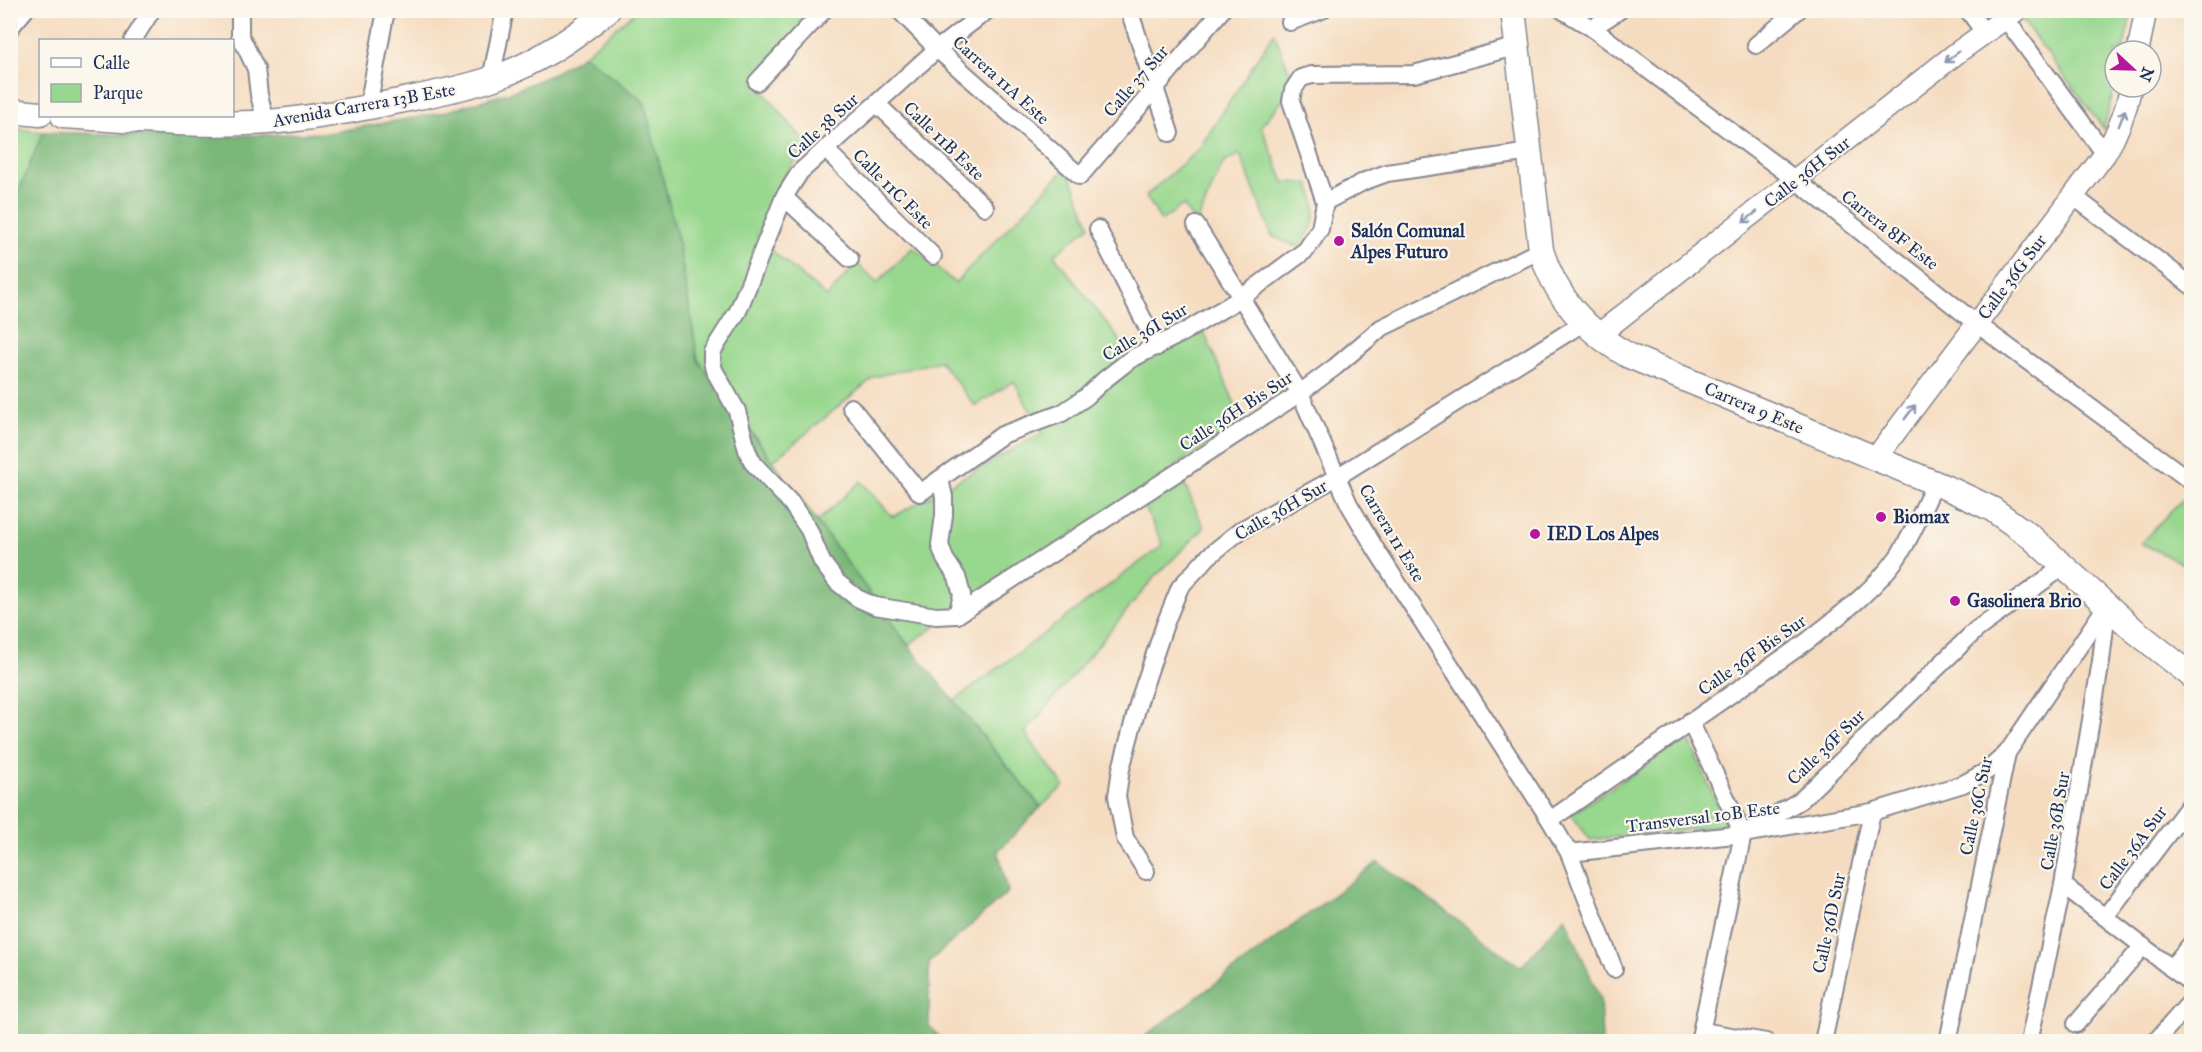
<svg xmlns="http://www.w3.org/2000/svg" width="2202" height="1052" font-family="'IM FELL Great Primer',serif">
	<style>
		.green { fill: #98d78e; stroke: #5a8376; stroke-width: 1.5 }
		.forest { fill: #7ab879; stroke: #4a746c; stroke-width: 1.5 }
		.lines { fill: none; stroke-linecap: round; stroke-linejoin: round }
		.minor-casing { stroke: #88868f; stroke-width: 20 }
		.tertiary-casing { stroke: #88868f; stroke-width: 24 }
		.secondary-casing { stroke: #88868f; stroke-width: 27 }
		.minor { stroke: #fff; stroke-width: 16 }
		.tertiary { stroke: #fff; stroke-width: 21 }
		.secondary { stroke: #fff; stroke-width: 24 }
		.oneway { stroke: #8d97ae }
		.poi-dot { fill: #b5179e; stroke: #fbf7ec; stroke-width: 2 }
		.labels { text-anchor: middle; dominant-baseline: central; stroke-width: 4.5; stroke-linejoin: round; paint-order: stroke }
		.street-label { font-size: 18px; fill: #1b2f5e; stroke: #fbf7ec }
		.poi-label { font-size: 18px; font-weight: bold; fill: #1b2f5e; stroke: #fbf7ec; text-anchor: start }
	</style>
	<rect width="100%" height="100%" fill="#fbf7ec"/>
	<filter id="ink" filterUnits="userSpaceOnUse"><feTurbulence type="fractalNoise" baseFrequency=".0167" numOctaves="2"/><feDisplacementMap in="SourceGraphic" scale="12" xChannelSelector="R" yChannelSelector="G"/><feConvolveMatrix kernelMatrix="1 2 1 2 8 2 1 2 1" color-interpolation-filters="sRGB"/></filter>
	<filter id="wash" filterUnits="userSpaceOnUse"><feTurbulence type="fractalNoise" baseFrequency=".008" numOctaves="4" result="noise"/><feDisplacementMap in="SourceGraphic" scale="24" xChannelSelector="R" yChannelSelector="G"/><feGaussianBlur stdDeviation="1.35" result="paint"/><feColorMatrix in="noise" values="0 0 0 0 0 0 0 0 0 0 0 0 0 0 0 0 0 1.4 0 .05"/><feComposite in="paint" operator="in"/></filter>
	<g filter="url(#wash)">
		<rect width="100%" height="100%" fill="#f5dcc0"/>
		<g class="green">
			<path d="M 636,11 L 818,11 L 754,80 L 807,144 L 780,183 L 757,238 L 827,297 L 857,263 L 877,283 L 913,247 L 955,283 L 1067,167 L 1090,226 L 1054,255 L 1138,364 L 1204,332 L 1243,423 L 1176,465 L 1204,528 L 1153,579 L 1025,733 L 1064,786 L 1041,807 L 954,701 L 1163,545 L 1137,491 L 908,645 L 817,522 L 861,481 L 893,517 L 1042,433 L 1014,381 L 975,406 L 940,361 L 874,377 L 773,461 L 698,360 L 678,241 L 644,102 L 584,55 Z"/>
			<path d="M 2031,11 L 2132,11 L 2123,51 L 2115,51 L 2115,84 L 2104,129 L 2020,17 Z"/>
			<path d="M 1274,33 L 1292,78 L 1282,101 L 1261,126 L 1284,182 L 1309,183 C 1319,210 1318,225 1298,247 L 1272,236 L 1240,154 L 1223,163 L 1196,225 L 1183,205 L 1161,221 L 1146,196 L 1199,149 Z"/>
			<path d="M 11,128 L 43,132 L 11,213 Z"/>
			<path d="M 2186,495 L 2191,499 L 2191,568 L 2141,543 Z"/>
			<path d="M 1688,737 L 1726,825 L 1590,840 L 1571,814 Z"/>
		</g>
		<g class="forest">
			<path d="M 584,55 L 644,102 L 678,241 L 698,360 L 908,645 L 1041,807 L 998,851 L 1008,892 L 929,962 L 929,1026 L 943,1041 L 11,1041 L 10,213 L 43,132 L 194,137 L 328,133 L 441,113 L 511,92 L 551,75 Z"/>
			<path d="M 1378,862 L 1521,967 L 1565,917 L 1600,999 L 1602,1041 L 1139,1041 Z"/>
		</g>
	</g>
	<g filter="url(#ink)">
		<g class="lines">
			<g class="minor-casing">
				<g id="minor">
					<path d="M 240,10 L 240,35 L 256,69 L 259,95 L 266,122"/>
					<path d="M 899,10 L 937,49 L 1080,176 L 1222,10"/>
					<path d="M 1129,10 L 1170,133"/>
					<path d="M 1562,10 L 1592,28 L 1797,181 L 1977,324 L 2192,482"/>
					<path d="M 1968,10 L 1984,32"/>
					<path d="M 2005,18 L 2105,154"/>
					<path d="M 1290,22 L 1322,10"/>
					<path d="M 10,28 L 25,10"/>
					<path d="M 1592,28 L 1620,10"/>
					<path d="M 133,40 L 152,10"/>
					<path d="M 1756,45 L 1798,10"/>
					<path d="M 491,79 L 505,10"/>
					<path d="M 757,82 L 824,10"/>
					<path d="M 877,104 L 985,207"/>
					<path d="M 368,107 L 386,10"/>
					<path d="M 825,149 L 933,256"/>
					<path d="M 2073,196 L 2192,286"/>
					<path d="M 784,197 L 850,259"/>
					<path d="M 1325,202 L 1365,181 L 1387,173 L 1530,152"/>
					<path d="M 1196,225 L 1300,393 L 1349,504 L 1375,548 L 1550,820 L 1569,853 L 1614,969"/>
					<path d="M 1098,229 L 1157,347"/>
					<path d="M 851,407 L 920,493 L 1002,435 L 1062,413 L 1086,397 L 1104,380 L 1131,359 L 1184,332 L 1241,298 L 1306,250 L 1320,229 L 1325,202 L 1291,101 L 1293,90 L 1301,78 L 1312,75 L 1414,74 L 1518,46"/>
					<path d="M 940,479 L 944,497 L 944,515 L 940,545 L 945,559 L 957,577 L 962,595 L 957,615"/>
					<path d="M 957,615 L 936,616 L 875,606 L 857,598 L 837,582 L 822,562 L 809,530 L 791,503 L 753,463 L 747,450 L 737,411 L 714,370 L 712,361 L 712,352 L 738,311 L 784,197 L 800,172 L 937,49 L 988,10"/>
					<path d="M 957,615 L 1300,393 L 1335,367 L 1381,328 L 1541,250"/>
					<path d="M 1690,721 L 1743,834"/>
					<path d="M 1550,820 L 1809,640 C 1840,615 1874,590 1897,558 C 1913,535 1923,508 1935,483"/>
					<path d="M 1569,853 L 1743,834 L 1872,812 L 1963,784 L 1987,771 L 2007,753"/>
					<path d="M 1146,871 L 1125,838 L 1117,796 L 1121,769 L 1139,701 L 1165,624 L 1180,587 L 1209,556 L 1241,530 L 1337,477 L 1583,323"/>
					<path d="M 2063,885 L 2192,984"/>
					<path d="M 2105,917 L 2192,802"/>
					<path d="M 2171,968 L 2192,943"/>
					<path d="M 2076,1024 L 2143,946"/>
					<path d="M 1702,1031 L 1766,1042"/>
					<path d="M 1699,1042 L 1743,834 L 1801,800 L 1976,630 L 2064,566"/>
					<path d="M 1823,1042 L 1872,812"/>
					<path d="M 1948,1042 L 2007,753 L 2107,605"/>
					<path d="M 2029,1042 L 2063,885 L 2101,661 L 2107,609"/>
					<path d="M 2155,1042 L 2192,1000"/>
				</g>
			</g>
			<g class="tertiary-casing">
				<g id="tertiary">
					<path d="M 2138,51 L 2146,10"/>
					<path d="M 1598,335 L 1958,52 L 2017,10"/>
					<path d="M 1875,459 L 2105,154 C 2118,133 2126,111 2131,87"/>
				</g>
			</g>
			<g class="secondary-casing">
				<g id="secondary">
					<path d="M 1513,10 L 1541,250 C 1555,297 1587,332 1629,356 L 1954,491 L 1992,509 L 2030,536 L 2134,630 L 2192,676"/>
					<path d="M 10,111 L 40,114"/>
					<path d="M 63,116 C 130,120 200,127 267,122 C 308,119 349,111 389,103 C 423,96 458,90 491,79 C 534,65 573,39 608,10"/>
				</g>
			</g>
			<use href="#minor" class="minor"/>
			<use href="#tertiary" class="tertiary"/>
			<use href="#secondary" class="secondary"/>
		</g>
		<defs><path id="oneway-shaft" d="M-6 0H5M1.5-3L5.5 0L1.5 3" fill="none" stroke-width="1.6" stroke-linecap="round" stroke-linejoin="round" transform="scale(1.5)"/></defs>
		<g class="oneway">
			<use href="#oneway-shaft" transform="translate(1952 57) rotate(142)"/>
			<use href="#oneway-shaft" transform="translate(2122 118) rotate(-69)"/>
			<use href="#oneway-shaft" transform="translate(1750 217) rotate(142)"/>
			<use href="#oneway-shaft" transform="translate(1910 412) rotate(-53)"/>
		</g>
	</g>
	<g class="poi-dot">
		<circle cx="1339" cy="241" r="6"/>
		<circle cx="1881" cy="517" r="6"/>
		<circle cx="1535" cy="534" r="6"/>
		<circle cx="1955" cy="601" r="6"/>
	</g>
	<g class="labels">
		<g class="street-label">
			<text transform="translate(1001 80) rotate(42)">Carrera 11A Este</text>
			<text transform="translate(1136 81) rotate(-49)">Calle 37 Sur</text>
			<text transform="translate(364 105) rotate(-10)">Avenida Carrera 13B Este</text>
			<text transform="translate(823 126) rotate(-42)">Calle 38 Sur</text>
			<text transform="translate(944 141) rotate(44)">Calle 11B Este</text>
			<text transform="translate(1807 172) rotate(-38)">Calle 36H Sur</text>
			<text transform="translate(893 189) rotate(45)">Calle 11C Este</text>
			<text transform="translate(1890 230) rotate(38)">Carrera 8F Este</text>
			<text transform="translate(2012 277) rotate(-53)">Calle 36G Sur</text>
			<text transform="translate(1145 332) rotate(-31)">Calle 36I Sur</text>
			<text transform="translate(1754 408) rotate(23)">Carrera 9 Este</text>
			<text transform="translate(1236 411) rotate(-33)">Calle 36H Bis Sur</text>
			<text transform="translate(1281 510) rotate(-30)">Calle 36H Sur</text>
			<text transform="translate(1392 533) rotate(59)">Carrera 11 Este</text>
			<text transform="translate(1752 655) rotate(-35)">Calle 36F Bis Sur</text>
			<text transform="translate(1826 747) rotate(-44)">Calle 36F Sur</text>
			<text transform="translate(1976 806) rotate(-78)">Calle 36C Sur</text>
			<text transform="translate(1703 817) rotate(-7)">Transversal 10B Este</text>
			<text transform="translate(2055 821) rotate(-80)">Calle 36B Sur</text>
			<text transform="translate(2133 848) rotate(-53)">Calle 36A Sur</text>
			<text transform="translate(1829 923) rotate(-78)">Calle 36D Sur</text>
		</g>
		<g class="poi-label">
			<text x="1351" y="231">Salón Comunal<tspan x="1351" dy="21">Alpes Futuro</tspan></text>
			<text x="1893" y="517">Biomax</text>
			<text x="1547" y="534">IED Los Alpes</text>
			<text x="1967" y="601">Gasolinera Brio</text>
		</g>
	</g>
	<rect width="2202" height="1052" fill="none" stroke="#fbf7ec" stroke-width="36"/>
	<rect x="39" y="39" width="195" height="78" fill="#fbf7ec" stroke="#a1a7b3" stroke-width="1.5"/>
	<rect x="51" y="58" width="30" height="9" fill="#ffffff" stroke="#a1a7b3" stroke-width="1.5"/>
	<text x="93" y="69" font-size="18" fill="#1b2f5e">Calle</text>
	<rect x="51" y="84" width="30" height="18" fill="#98d78e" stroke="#a1a7b3" stroke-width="1.5"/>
	<text x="93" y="99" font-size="18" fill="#1b2f5e">Parque</text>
	<g transform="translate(2133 69) rotate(112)"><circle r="28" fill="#fbf7ec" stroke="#a1a7b3" stroke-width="1.5"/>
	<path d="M0-4.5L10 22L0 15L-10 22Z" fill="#b5179e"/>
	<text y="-9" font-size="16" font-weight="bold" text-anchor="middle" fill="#1b2f5e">N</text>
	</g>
</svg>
